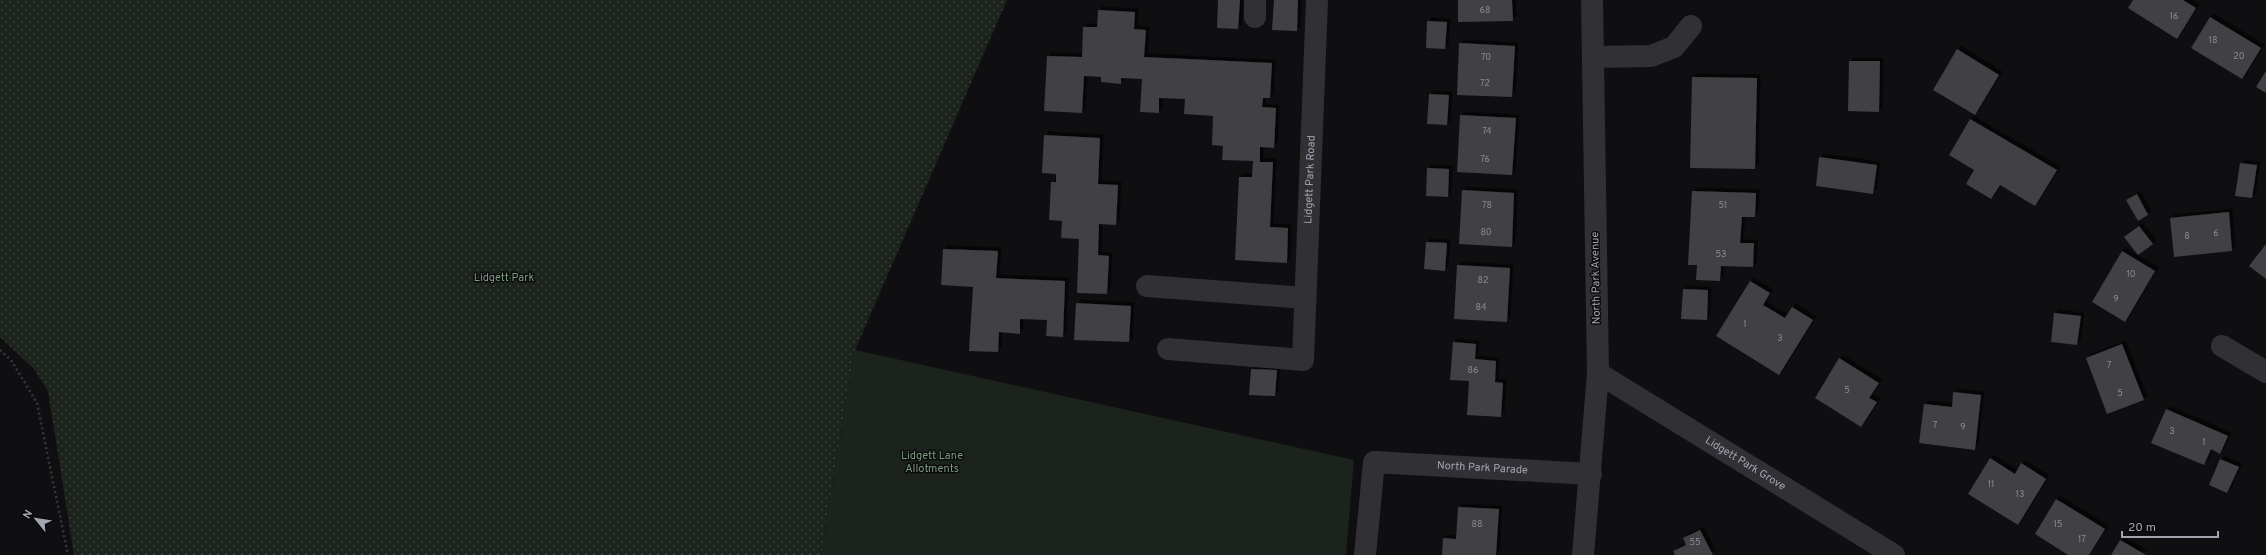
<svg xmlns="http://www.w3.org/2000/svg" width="2266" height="555" font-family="Overpass,sans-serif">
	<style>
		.park { fill: url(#park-dots) }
		.garden { fill: #1c231d }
		.building { fill: #3f3f44; filter: url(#shadow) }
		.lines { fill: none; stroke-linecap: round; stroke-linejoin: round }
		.path { stroke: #37383c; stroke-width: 2.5; stroke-dasharray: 2 3; stroke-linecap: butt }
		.minor { stroke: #313135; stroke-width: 22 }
		.labels { text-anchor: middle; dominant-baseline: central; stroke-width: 3; stroke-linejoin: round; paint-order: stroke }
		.number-label { font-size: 9px; fill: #898c95 }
		.street-label { font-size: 11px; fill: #a2a5b0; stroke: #0b0a0c }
		.park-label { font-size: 11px; fill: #7a9a7d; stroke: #0b0a0c }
	</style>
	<defs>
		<pattern id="park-dots" width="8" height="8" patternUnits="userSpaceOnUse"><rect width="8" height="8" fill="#1c231d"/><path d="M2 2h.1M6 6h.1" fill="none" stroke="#3a403b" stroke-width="1.8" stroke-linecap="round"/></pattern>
		<filter id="shadow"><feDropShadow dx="3.5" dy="-3.5" stdDeviation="0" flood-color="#0009"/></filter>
	</defs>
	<rect width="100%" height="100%" fill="#0f0f11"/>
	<path class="park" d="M 0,0 L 1007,0 L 855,350 L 821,555 L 74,555 L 48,391 L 34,369 L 0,337 Z"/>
	<path class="garden" d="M 855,350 L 1354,460 L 1346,555 L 821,555 Z"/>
	<g class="building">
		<path d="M 1218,0 L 1240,0 L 1238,29 L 1217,28 Z"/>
		<path d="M 1274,0 L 1298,0 L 1297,31 L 1272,30 Z"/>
		<path d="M 1458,0 L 1512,0 L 1513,21 L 1458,22 Z"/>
		<path d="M 2133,0 L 2183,0 L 2196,8 L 2177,39 L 2128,8 Z"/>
		<path d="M 1098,10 L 1135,12 L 1134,29 L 1146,30 L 1144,57 L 1272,63 L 1270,98 L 1263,98 L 1262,107 L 1276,108 L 1274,148 L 1260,147 L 1260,162 L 1273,162 L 1270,227 L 1288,228 L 1287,263 L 1235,260 L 1239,177 L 1252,177 L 1253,161 L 1222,160 L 1223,146 L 1212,145 L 1213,116 L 1184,114 L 1185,99 L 1159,98 L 1159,113 L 1140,112 L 1142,79 L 1121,78 L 1121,84 L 1101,82 L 1101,77 L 1084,76 L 1082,113 L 1044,111 L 1047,56 L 1082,57 L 1083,27 L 1097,27 Z"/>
		<path d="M 2210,17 L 2261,48 L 2242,79 L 2191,48 Z"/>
		<path d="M 1427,21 L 1447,22 L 1445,49 L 1426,48 Z"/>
		<path d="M 1459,43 L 1515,46 L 1512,97 L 1457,95 Z"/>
		<path d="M 1957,49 L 1999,75 L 1975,115 L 1933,90 Z"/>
		<path d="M 1849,61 L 1880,61 L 1879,112 L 1848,111 Z"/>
		<path d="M 2266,71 L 2266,93 L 2256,87 Z"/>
		<path d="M 1692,77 L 1757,78 L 1755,169 L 1690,168 Z"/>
		<path d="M 1429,94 L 1449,95 L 1447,125 L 1427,124 Z"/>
		<path d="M 1460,115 L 1516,118 L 1512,175 L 1457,172 Z"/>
		<path d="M 1970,119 L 2057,170 L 2035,206 L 2000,185 L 1991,199 L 1966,184 L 1974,170 L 1949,155 Z"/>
		<path d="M 1044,135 L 1100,138 L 1098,184 L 1118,185 L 1116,225 L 1099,224 L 1098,255 L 1109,256 L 1107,294 L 1077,293 L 1079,239 L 1061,238 L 1062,221 L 1049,220 L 1051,182 L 1056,182 L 1056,174 L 1042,173 Z"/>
		<path d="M 1819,157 L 1877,165 L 1873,194 L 1816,186 Z"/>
		<path d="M 2240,163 L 2257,165 L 2252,198 L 2235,196 Z"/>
		<path d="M 1427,168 L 1449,169 L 1448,197 L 1426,196 Z"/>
		<path d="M 1462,190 L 1514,193 L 1512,247 L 1459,244 Z"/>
		<path d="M 1692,191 L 1756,193 L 1755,217 L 1742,217 L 1740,243 L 1754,243 L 1753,267 L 1721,266 L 1720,281 L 1696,280 L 1697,265 L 1688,265 Z"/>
		<path d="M 2137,194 L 2148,215 L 2138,221 L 2126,200 Z"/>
		<path d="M 2229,212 L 2232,251 L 2174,257 L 2170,218 Z"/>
		<path d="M 2139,226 L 2153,244 L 2138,255 L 2124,237 Z"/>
		<path d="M 1426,242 L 1447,243 L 1445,271 L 1424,269 Z"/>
		<path d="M 2266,244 L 2266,279 L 2249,266 Z"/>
		<path d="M 943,249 L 998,251 L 996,278 L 1065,281 L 1063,337 L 1046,336 L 1047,320 L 1020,319 L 1020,334 L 999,332 L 998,352 L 969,351 L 973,287 L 941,285 Z"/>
		<path d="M 2122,251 L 2155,271 L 2125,322 L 2092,302 Z"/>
		<path d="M 1457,265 L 1510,268 L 1507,322 L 1454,319 Z"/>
		<path d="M 1750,281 L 1770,293 L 1763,305 L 1785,318 L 1792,307 L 1813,320 L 1779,375 L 1716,336 Z"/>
		<path d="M 1683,289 L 1708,290 L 1707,320 L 1681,319 Z"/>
		<path d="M 1076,303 L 1131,306 L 1129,342 L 1074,340 Z"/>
		<path d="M 2054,313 L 2081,316 L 2077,345 L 2051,342 Z"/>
		<path d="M 1453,342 L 1476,344 L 1475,359 L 1496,361 L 1495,382 L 1503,383 L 1501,417 L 1467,415 L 1469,381 L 1450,380 Z"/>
		<path d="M 2122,344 L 2144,400 L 2107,414 L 2086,358 Z"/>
		<path d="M 1839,358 L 1879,383 L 1869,398 L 1877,402 L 1861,427 L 1815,398 Z"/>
		<path d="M 1251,369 L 1277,370 L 1275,396 L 1249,395 Z"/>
		<path d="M 1953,392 L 1981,395 L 1975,450 L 1919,443 L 1924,404 L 1952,407 Z"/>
		<path d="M 2166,409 L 2228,436 L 2220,454 L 2211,449 L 2204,465 L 2151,443 Z"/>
		<path d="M 1990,458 L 2015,474 L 2021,463 L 2046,479 L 2018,525 L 1968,494 Z"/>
		<path d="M 2220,459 L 2239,467 L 2227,493 L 2209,485 Z"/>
		<path d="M 2056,499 L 2105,529 L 2089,555 L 2068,555 L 2035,534 Z"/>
		<path d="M 1458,507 L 1499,509 L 1496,555 L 1442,555 L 1443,538 L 1456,539 Z"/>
		<path d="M 1700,530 L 1713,555 L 1675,555 L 1673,551 L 1686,545 L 1683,538 Z"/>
		<path d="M 2120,540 L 2146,555 L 2111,555 Z"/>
	</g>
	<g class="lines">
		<path class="path" d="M 0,350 L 11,360 L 37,403 L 68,555"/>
		<g class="minor">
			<path d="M 1255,17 L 1255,0"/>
			<path d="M 1593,57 L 1651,56 L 1674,47 L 1691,26"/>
			<path d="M 1147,286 L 1305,298"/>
			<path d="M 2222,346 L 2266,372"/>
			<path id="s1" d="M 1168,349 L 1303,360 L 1317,0"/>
			<path id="s2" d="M 1598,373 L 1894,555"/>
			<path id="s3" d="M 1365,555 L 1374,462 L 1591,474"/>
			<path d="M 1583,555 L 1598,373 L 1592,0"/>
		</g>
	</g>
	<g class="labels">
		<g class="number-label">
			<text x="1485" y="10">68</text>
			<text x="2174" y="16">16</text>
			<text x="2213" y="40">18</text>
			<text x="2239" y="56">20</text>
			<text x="1486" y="57">70</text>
			<text x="1485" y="83">72</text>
			<text x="1487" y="131">74</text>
			<text x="1485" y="159">76</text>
			<text x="1487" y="205">78</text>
			<text x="1723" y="205">51</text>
			<text x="1486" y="232">80</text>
			<text x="2216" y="233">6</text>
			<text x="2187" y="236">8</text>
			<text x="1721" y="254">53</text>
			<text x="2131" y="274">10</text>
			<text x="1483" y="280">82</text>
			<text x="2116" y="299">9</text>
			<text x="1481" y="307">84</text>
			<text x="1745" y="324">1</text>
			<text x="1780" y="338">3</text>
			<text x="2109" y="365">7</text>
			<text x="1473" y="370">86</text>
			<text x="1847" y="390">5</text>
			<text x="2120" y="393">5</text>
			<text x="1935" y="425">7</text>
			<text x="1963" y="427">9</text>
			<text x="2172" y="431">3</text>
			<text x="2204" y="442">1</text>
			<text x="1991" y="484">11</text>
			<text x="2020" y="494">13</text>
			<text x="1477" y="524">88</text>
			<text x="2058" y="524">15</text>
			<text x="2082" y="539">17</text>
			<text x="1695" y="542">55</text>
		</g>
		<g class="street-label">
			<text stroke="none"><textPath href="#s1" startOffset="316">Lidgett Park Road</textPath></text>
			<text transform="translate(1596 278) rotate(-91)">North Park Avenue</text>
			<text stroke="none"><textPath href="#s2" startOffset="173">Lidgett Park Grove</textPath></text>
			<text stroke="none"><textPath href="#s3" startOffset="202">North Park Parade</textPath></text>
		</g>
		<g class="park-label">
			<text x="504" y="278">Lidgett Park</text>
			<text x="932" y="456">Lidgett Lane<tspan x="932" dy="13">Allotments</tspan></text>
		</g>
	</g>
	<g transform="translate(36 519) rotate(300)" stroke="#0b0a0c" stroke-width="3" paint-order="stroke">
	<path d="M0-3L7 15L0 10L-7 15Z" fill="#a2a5b0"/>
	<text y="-6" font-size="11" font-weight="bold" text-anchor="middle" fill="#a2a5b0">N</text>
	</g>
	<path d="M2122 531v6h96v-6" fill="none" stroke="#a2a5b0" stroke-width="2"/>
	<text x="2128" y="531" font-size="12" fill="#a2a5b0" stroke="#0b0a0c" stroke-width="3" paint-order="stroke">20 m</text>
</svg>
